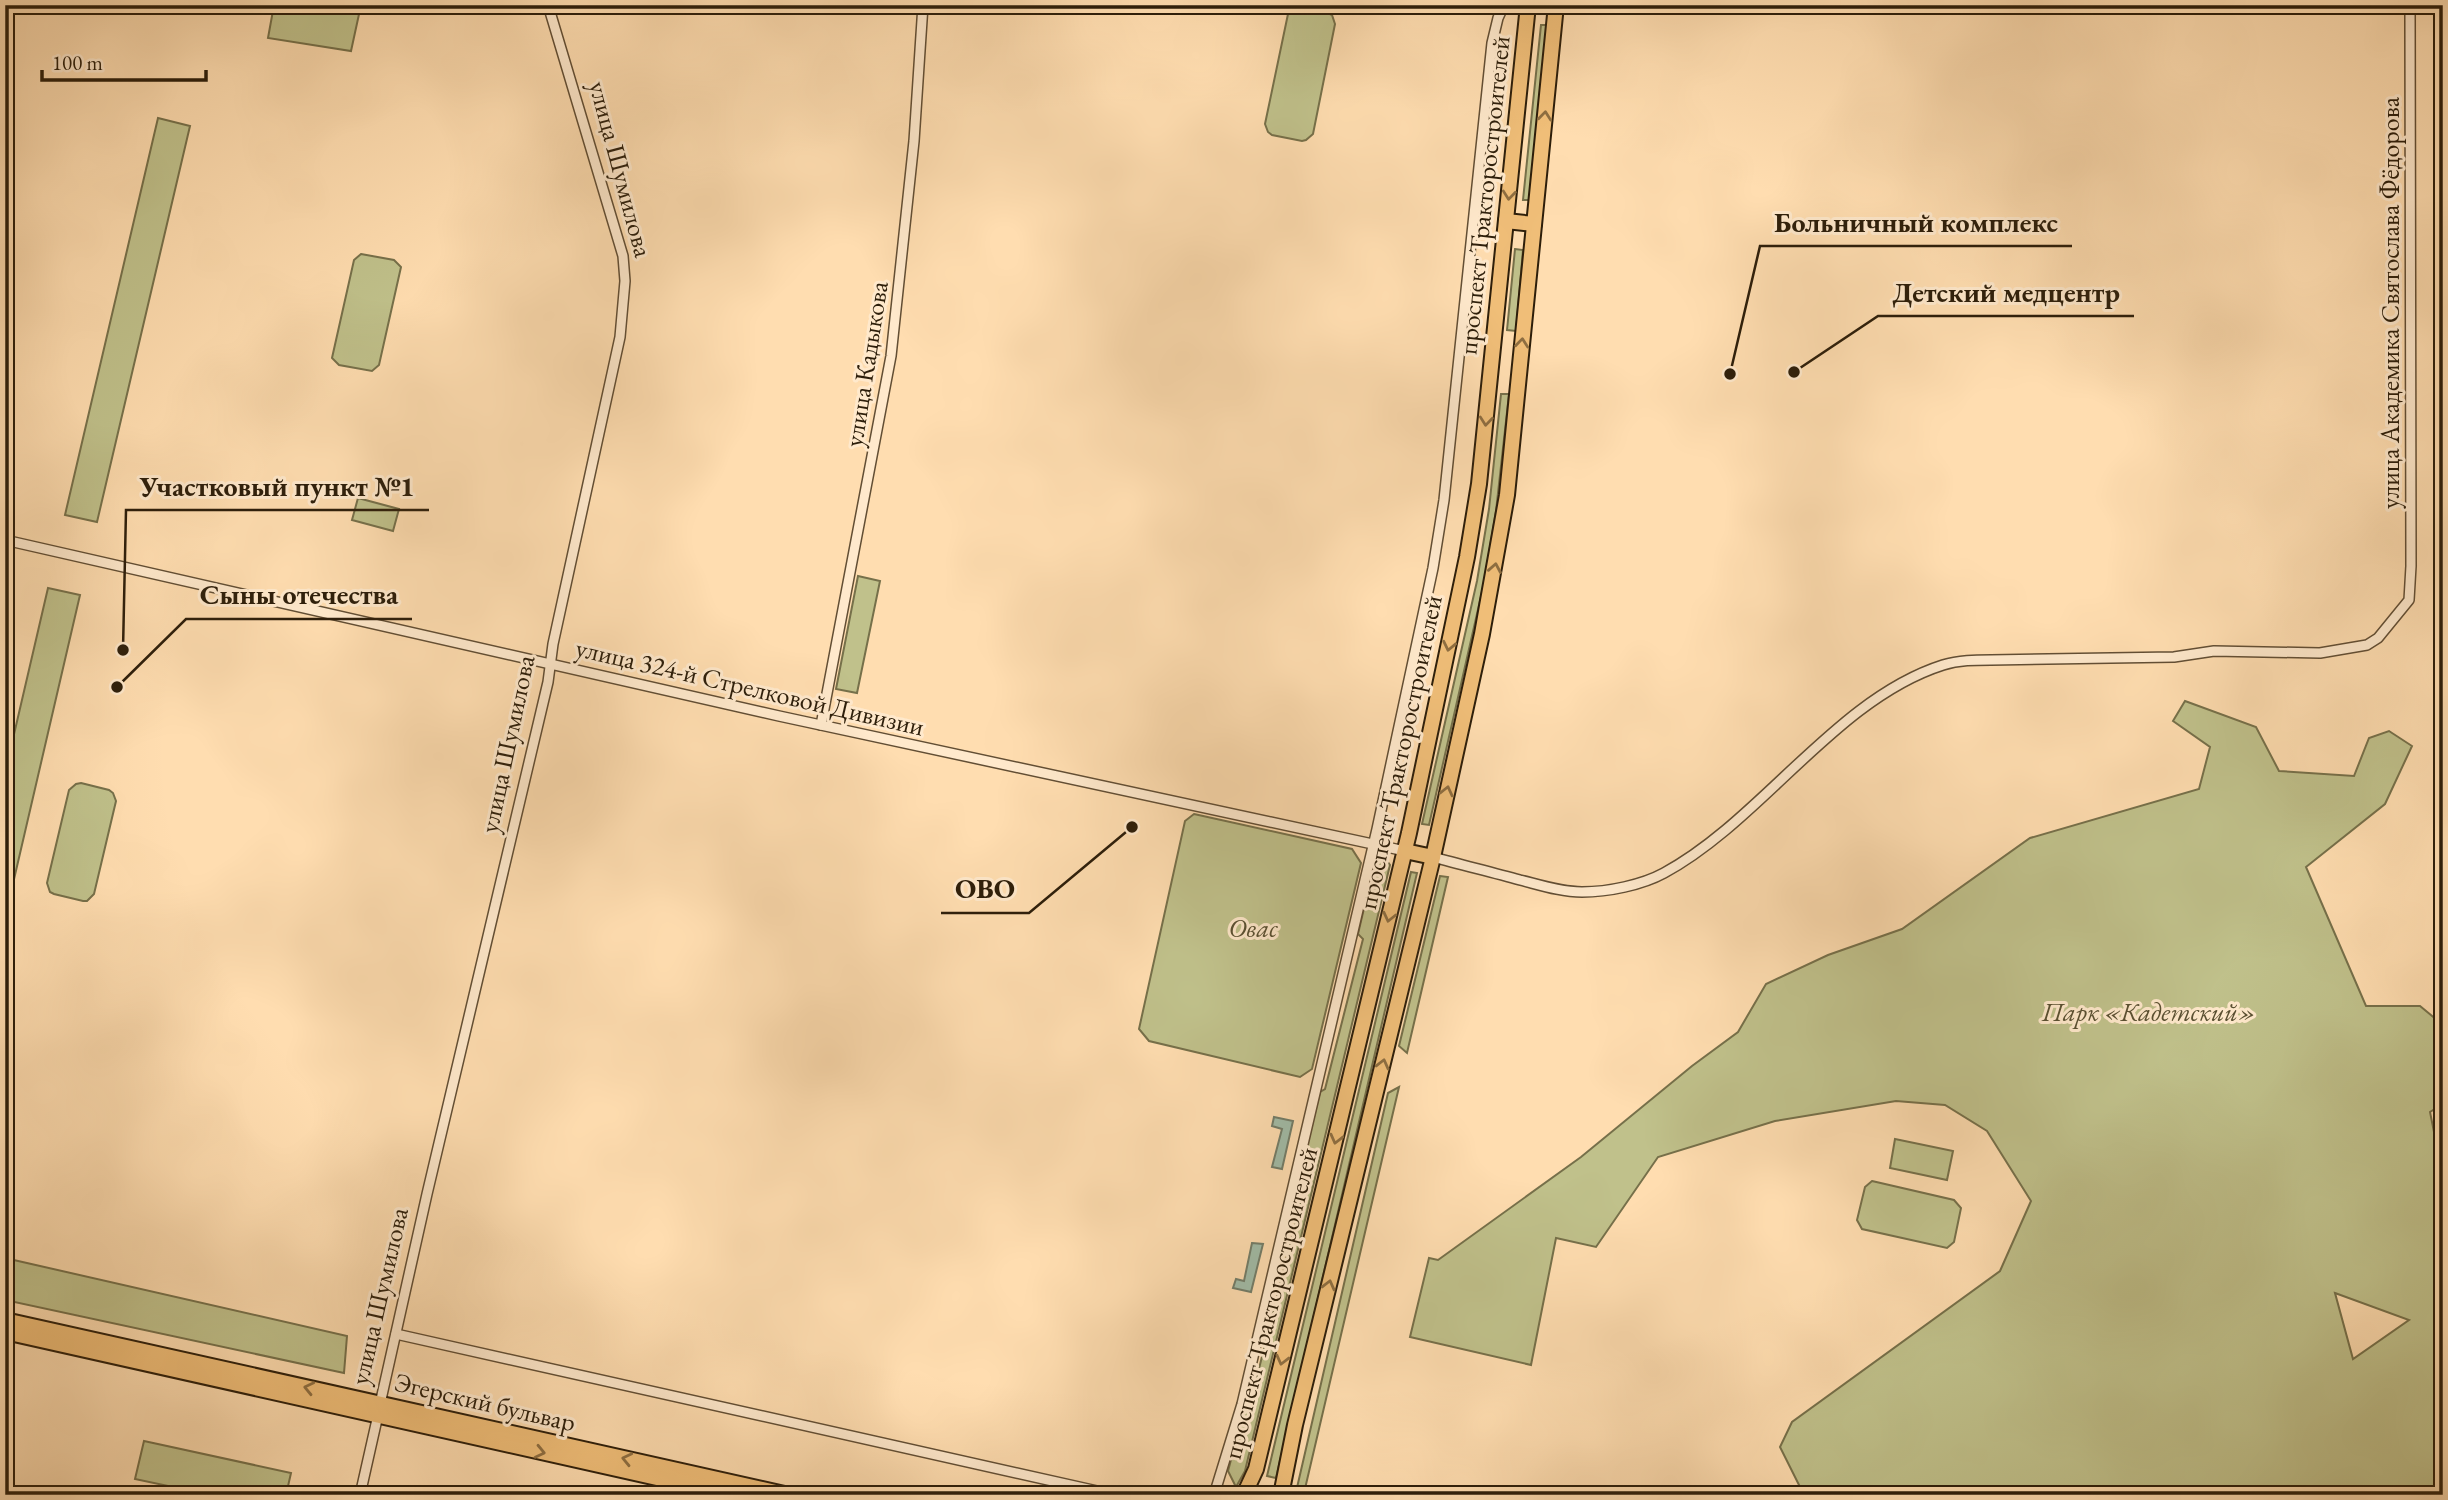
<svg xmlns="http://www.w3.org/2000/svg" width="2448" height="1500" font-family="'EB Garamond',serif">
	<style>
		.green { fill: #c0c18b; stroke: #76704a; stroke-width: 2; fill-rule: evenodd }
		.water { fill: #a1bca8; stroke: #737d69; stroke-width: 2 }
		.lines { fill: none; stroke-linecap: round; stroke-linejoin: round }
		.minor-casing { stroke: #624e34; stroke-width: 12 }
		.primary-casing { stroke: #2d1e0a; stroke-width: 18 }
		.minor { stroke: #ffe9cc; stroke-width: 9 }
		.primary { stroke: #f0be78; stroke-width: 14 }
		.oneway { stroke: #8e6e41 }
		.labels { text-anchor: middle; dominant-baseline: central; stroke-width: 6; stroke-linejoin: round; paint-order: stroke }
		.street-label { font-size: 26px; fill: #2d1e0a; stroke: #ffe9cc }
		.park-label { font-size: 26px; font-style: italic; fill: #594f31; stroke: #ffe9cc }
		.leader { fill: none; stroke: #2d1e0a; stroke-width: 2.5 }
		.callout-dot { fill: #2d1e0a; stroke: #ffe9cc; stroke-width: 2.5 }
		.callout-label { font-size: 28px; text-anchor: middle; font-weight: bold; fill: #2d1e0a; stroke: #ffe9cc; stroke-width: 6; stroke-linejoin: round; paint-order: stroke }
	</style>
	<rect width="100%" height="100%" fill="#ffddb0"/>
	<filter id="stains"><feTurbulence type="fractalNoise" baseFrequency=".00286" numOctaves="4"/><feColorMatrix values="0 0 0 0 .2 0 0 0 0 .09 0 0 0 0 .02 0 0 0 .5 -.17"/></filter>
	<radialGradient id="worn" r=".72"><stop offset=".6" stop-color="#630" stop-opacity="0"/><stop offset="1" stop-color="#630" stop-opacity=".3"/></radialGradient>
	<g class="green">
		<path d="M 274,5 L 361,5 L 351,51 L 268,38 Z"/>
		<path d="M 1294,7 L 1328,13 L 1332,15 L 1335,24 L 1313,134 L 1306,140 L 1302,141 L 1272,135 L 1268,132 L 1265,124 L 1288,14 Z"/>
		<path d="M 1541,25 L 1547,25 L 1530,200 L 1523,200 Z"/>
		<path d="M 158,118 L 190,126 L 97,522 L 65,515 Z"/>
		<path d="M 1515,249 L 1523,250 L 1516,331 L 1507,330 Z"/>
		<path d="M 361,254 L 394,260 L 401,267 L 379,365 L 372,371 L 339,365 L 332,358 L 354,260 Z"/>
		<path d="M 1501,394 L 1509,394 L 1496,511 L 1484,583 L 1429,825 L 1422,824 L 1477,581 L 1489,509 Z"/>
		<path d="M 358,498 L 399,509 L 393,531 L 352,520 Z"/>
		<path d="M 858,576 L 880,581 L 857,693 L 836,689 Z"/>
		<path d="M 48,588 L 80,595 L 5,918 L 5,773 Z"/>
		<path d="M 2185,701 L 2256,727 L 2279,771 L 2354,776 L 2369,738 L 2389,731 L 2412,746 L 2385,804 L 2306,867 L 2366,1006 L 2420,1006 L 2443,1025 L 2443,1104 L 2430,1112 L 2435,1137 L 2443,1132 L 2443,1495 L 1804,1495 L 1780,1447 L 1792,1422 L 2000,1271 L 2031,1201 L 1987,1131 L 1945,1105 L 1896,1101 L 1775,1121 L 1658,1157 L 1596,1247 L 1556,1238 L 1531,1365 L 1410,1337 L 1429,1258 L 1438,1260 L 1581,1157 L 1692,1066 L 1738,1032 L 1766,984 L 1828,955 L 1902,929 L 2030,838 L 2199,789 L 2210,747 L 2173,721 ZM 2335,1293 L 2409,1320 L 2353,1359 Z"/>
		<path d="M 81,783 L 109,790 L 113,793 L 116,801 L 94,894 L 87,901 L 83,901 L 54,894 L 50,892 L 47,883 L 69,790 L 76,784 Z"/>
		<path d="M 1194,814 L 1352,849 L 1361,863 L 1312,1069 L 1300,1077 L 1149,1041 L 1139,1029 L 1185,821 Z"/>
		<path d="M 1379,856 L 1385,858 L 1390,865 L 1245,1471 L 1236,1487 L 1228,1471 L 1246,1404 L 1251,1401 L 1303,1191 L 1297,1186 L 1320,1092 L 1325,1089 L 1363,939 L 1358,934 L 1375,861 Z"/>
		<path d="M 1411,872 L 1417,873 L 1276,1478 L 1267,1476 Z"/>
		<path d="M 1440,876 L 1448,877 L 1407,1053 L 1399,1046 Z"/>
		<path d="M 1399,1087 L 1304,1493 L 1297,1495 L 1296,1492 L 1388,1093 Z"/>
		<path d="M 1895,1139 L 1953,1151 L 1947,1180 L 1890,1168 Z"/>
		<path d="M 1872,1181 L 1954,1200 L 1961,1208 L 1954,1242 L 1947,1248 L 1862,1229 L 1857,1220 L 1865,1187 Z"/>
		<path d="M 5,1258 L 347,1336 L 344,1373 L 5,1300 Z"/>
		<path d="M 144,1441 L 291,1473 L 286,1495 L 172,1495 L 173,1487 L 135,1479 Z"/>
	</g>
	<g class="water">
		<path d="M 1274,1117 L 1293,1121 L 1282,1169 L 1272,1167 L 1282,1129 L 1272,1126 Z"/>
		<path d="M 1252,1243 L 1263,1244 L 1251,1292 L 1233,1288 L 1236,1279 L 1244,1281 Z"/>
	</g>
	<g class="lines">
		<g class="minor-casing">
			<g id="minor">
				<path d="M 5,540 L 779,716 L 1405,851"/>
				<path d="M 821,725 L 891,356 L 914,141 L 923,5"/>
				<path d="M 1433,857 C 1462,865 1491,872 1520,880 C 1540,885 1561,892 1582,892 C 1608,892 1642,885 1664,873 C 1762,820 1836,699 1943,665 C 1959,660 1975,660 1991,660 L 2174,657 L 2214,651 L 2320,653 L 2367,645 L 2378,638 L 2409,600 L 2411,566 L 2410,5"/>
				<path d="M 396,1334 L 1115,1495"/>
				<path d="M 380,1404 L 427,1194 L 548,682 L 553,644 L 620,337 L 625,281 L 623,256 L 548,5"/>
				<path d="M 360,1495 L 378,1415"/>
				<path d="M 1214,1495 L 1242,1404 L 1377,829 L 1433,568 L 1444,500 L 1492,43 L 1498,18 L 1504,5"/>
			</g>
		</g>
		<g class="primary-casing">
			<g id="primary">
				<path d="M 1506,221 L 1534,224"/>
				<path d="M 1405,851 L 1433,857"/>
				<path d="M 5,1320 L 789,1495"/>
				<path d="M 5,1332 L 733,1495"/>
				<path d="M 1244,1495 L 1256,1469 L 1409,833 L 1467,557 L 1479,484 L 1528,5"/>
				<path d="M 1281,1495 L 1295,1425 L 1433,857 L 1482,634 L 1507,495 L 1556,5"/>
			</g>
		</g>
		<use href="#minor" class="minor"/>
		<use href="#primary" class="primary"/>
	</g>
	<defs><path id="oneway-chevron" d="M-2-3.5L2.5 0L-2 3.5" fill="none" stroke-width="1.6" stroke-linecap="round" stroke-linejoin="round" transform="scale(1.75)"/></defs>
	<g class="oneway">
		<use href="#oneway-chevron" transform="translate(1545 116) rotate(-84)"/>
		<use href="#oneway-chevron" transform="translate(1509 195) rotate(96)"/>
		<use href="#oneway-chevron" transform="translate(1522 343) rotate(-84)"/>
		<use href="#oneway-chevron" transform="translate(1486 421) rotate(96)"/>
		<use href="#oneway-chevron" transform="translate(1495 568) rotate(-80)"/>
		<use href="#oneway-chevron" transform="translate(1449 646) rotate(102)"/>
		<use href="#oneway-chevron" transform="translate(1447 791) rotate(-77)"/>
		<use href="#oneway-chevron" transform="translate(1389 917) rotate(103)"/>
		<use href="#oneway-chevron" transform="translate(1383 1064) rotate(-76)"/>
		<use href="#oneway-chevron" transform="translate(1336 1139) rotate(104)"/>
		<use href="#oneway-chevron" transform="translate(1329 1285) rotate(-76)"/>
		<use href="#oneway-chevron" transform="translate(1282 1360) rotate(104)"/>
		<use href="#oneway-chevron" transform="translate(309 1388) rotate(-167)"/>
		<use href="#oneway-chevron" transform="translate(540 1452) rotate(13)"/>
		<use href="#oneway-chevron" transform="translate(627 1459) rotate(-167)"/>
	</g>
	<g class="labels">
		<g class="street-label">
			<text transform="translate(621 169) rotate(75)">улица Шумилова</text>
			<text transform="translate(1484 195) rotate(-84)">проспект Тракторостроителей</text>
			<text transform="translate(2390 303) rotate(-90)">улица Академика Святослава Фёдорова</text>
			<text transform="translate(866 364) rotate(-81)">улица Кадыкова</text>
			<text transform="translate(750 687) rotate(13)">улица 324-й Стрелковой Дивизии</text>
			<text transform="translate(507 744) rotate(-78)">улица Шумилова</text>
			<text transform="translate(1400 752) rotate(-78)">проспект Тракторостроителей</text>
			<text transform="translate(379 1296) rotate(-77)">улица Шумилова</text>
			<text transform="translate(1270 1303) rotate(-76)">проспект Тракторостроителей</text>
			<text transform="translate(485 1402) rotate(13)">Эгерский бульвар</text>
		</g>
		<g class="park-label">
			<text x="1253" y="928">Овас</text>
			<text x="2149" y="1012">Парк «Кадетский»</text>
		</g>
	</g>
	<path class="leader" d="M1730 374L1760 246H2072M1794 372L1878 316H2134M123 650L126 510H429M117 687L186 619H412M1132 827L1029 913H941"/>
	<g class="callout-dot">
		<circle cx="1730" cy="374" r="7"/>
		<circle cx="1794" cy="372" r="7"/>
		<circle cx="123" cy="650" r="7"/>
		<circle cx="117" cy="687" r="7"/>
		<circle cx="1132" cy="827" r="7"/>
	</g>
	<g class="callout-label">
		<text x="1916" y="232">Больничный комплекс</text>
		<text x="2006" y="302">Детский медцентр</text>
		<text x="277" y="496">Участковый пункт №1</text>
		<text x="299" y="604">Сыны отечества</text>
		<text x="985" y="898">ОВО</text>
	</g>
	<rect width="2448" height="1500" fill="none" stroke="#ffddb0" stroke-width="28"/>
	<rect x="7" y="7" width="2434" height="1486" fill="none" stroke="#2d1e0a" stroke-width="3.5"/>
	<rect x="14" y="14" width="2420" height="1472" fill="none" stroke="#2d1e0a" stroke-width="2"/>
	<path d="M42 70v10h164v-10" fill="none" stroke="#2d1e0a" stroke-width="3.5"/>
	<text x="52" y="70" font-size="21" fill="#2d1e0a" stroke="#ffe9cc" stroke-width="5" paint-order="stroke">100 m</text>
	<rect width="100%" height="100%" filter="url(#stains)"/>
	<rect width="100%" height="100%" fill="url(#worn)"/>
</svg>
